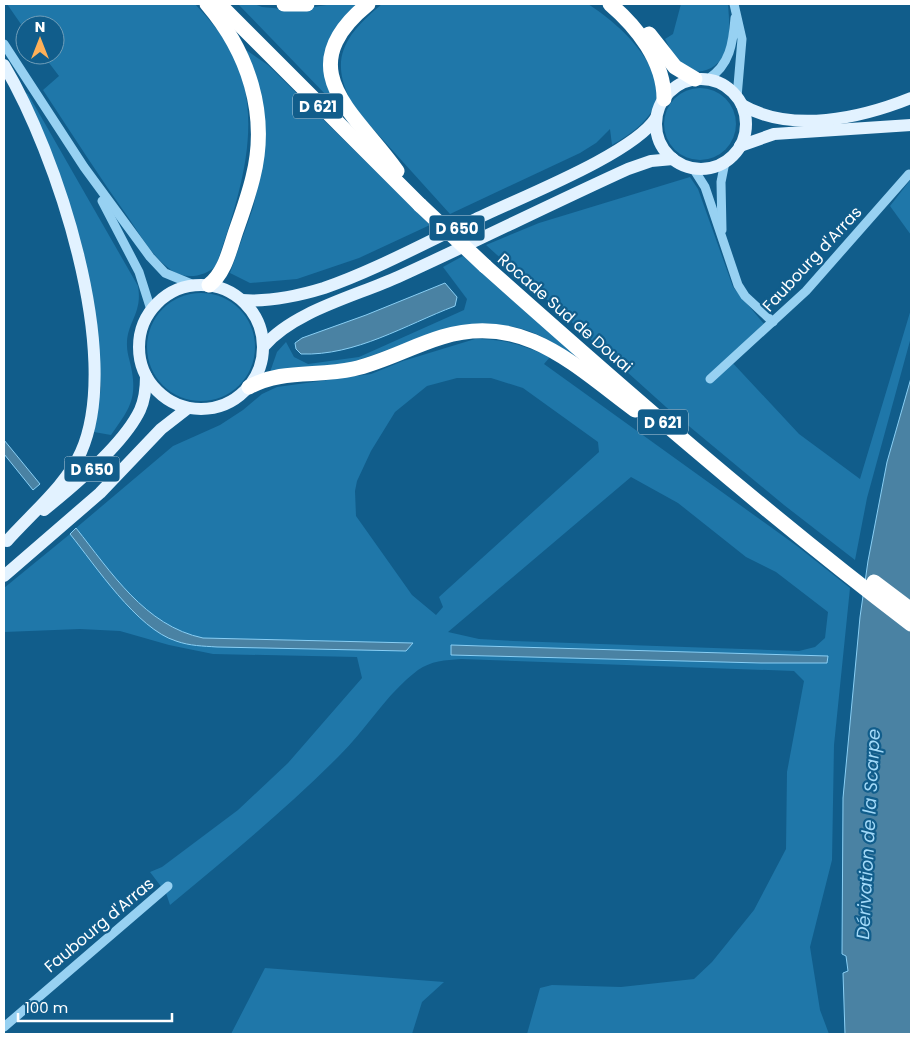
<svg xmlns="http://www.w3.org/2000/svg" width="915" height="1038" font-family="Poppins,sans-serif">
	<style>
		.green { fill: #1f77a9; fill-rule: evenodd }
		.water { fill: #4a82a3; stroke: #89cff5 }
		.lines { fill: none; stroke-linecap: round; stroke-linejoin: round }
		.minor { stroke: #97d1f2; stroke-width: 9 }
		.major { stroke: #e2f2ff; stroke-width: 12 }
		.highway { stroke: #fff; stroke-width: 15 }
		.highway-bridge { stroke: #fff; stroke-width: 15 }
		.labels { text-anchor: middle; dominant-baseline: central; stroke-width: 4.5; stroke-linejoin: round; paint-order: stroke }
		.shield { fill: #115d8b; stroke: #b8cedc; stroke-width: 1 }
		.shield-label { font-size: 15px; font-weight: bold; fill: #fff }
		.street-label { font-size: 16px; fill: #fff; stroke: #115d8b }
		.water-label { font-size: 18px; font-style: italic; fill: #a3daf9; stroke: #115d8b }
	</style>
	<rect width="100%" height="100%" fill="#115d8b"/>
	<g class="green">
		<path d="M 7,4 L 195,4 C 207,17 219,30 228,46 C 269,114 239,197 216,266 C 204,277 185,280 171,270 C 153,257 142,238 130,220 C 100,178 72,134 43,90 L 59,76 L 43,55 L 55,55 L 55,25 L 25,25 L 25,30 Z"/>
		<path d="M 238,4 L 254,4 L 262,7 L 294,10 L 333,4 L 361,4 L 327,46 L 332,95 L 327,96 Z"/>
		<path d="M 382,4 L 588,4 C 615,21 656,57 657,92 C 658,116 630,135 612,145 L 610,129 L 596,143 L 580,153 L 450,214 L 356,110 C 327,62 342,37 382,4 Z"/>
		<path d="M 681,4 L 728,4 C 729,19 731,35 726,50 C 719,70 695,80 678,62 C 673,56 669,46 665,39 L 673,34 Z"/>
		<path d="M 246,50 L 268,65 L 430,225 L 359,258 L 297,279 L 250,283 L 230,273 L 253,208 L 259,181 L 256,75 Z"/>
		<circle cx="700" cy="124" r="36"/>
		<path d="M 24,92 L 28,94 L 138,286 C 143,314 126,322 127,346 C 127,354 131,364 132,372 C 137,401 127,412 111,435 L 94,432 L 101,387 L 91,308 Z"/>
		<path d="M 690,177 L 698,189 L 733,287 L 764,324 L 729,359 L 799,434 L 860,479 L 911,309 L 911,337 L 867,498 L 855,560 L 784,505 L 666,407 L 486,245 L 539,223 Z"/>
		<path d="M 911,179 L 911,235 L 890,206 Z"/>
		<path d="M 463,256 L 585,362 C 564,350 539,331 514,327 C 456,316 394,351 338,366 C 317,372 292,370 270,372 L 277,352 L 286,342 L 294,357 L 308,364 L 359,357 L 464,310 L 467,299 L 443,267 Z"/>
		<circle cx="201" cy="347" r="54"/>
		<path d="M 475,339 C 505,339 523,345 550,357 L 544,364 L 797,546 L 850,588 L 834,745 L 832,860 L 810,947 L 820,1010 L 829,1034 L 527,1034 L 540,988 L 552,985 L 621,987 L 694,979 L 712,962 L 754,910 L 786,849 L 787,772 L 804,681 L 794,671 L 461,659 C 445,660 431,661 418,670 C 386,694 366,730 338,757 C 285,810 228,857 170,905 L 166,893 L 150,872 L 162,867 L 238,810 L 288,763 L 362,678 L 357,657 L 213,654 L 169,645 L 120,631 L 80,629 L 4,632 L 4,588 L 70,534 C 101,572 129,617 174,641 L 406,651 L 412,643 L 203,638 C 145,626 111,572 76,528 L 173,446 L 220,425 L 243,410 L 262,394 L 277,387 L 371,374 L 403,361 ZM 457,378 L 491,378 L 523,388 L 598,442 L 599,452 L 439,597 L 443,607 L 436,615 L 412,595 L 356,516 L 355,491 L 357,481 L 371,451 L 395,412 L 427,386 ZM 631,477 L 678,503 L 746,557 L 776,572 L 828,612 L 825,638 L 815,647 L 799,651 L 514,641 L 479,639 L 448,632 ZM 451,645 L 827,656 L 828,656 L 827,663 L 761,663 L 451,655 Z"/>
		<path d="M 265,968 L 444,982 L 422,1002 L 412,1034 L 231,1034 Z"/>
	</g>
	<g class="water">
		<path d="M 445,283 L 457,297 L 455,306 C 405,325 356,356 301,354 L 296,349 L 295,343 L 302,338 L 366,315 Z"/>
		<path d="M 911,378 L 911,1034 L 845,1034 L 843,973 L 848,971 L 846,956 L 842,954 L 843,798 L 860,617 L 868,561 L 887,462 Z"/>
		<path d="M 4,440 L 40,484 L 33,490 L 4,454 Z"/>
		<path d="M 76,528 C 111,572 145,626 203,638 L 413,643 L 406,651 L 217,647 C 203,646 190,646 176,641 C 137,629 95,565 70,534 Z"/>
		<path d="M 451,645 L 482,646 L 828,656 L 827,663 L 761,663 L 451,655 Z"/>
	</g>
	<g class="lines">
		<g class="minor">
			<path d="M 734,4 L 742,39 L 737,97"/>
			<path d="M 4,44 L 84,167 L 150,257 L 165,273 L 194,285"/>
			<path d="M 708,79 C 730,65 733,43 735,18"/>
			<path d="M 693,168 L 705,187 L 738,285 L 745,296 L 773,322"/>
			<path d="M 102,201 L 139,272 L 151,310"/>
			<path d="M 722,230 L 721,182 L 725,162"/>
			<path d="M 710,379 L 806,291 L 909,174"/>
			<path d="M 4,1027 L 168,886"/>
		</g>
		<g class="major">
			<path d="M 4,65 C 56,152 124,355 81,452 C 67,484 31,514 7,541"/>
			<circle cx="701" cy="124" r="45"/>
			<path d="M 742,105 C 792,134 861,118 911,98"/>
			<path d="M 740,146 L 774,134 L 911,125"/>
			<circle cx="201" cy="347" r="62"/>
			<path d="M 242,300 C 269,302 298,296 324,288 C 376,270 426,242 476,219 C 519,198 633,154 656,118"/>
			<path d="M 264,346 C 294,311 356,296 398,277 C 475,242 551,204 628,169 L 651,161 L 673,159"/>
			<path d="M 44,510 C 74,486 124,444 140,410 C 145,399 146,387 146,376"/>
			<path d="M 4,576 L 100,493 L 161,429 L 188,408"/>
		</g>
		<g class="highway">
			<path d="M 207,4 C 248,52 269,114 253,177 C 249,194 243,211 237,228 C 230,247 226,272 209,285"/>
			<path d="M 219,4 L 420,205"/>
			<path d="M 284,4 L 307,4"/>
			<path d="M 368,4 C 287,70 356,113 397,171"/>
			<path d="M 610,4 C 637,27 664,61 664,99"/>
			<path d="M 649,34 L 675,67 L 695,79"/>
			<path d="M 485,266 C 623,389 764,512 911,624"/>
			<path d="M 249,387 C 281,369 318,377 353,369 C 384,362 412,346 442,337 C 523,312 574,365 635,410"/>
			<path d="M 874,582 L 911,610"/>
		</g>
		<path class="highway-bridge" d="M 420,205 L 485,266"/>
	</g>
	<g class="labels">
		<g class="shield">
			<rect x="293" y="93.5" width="50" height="25" rx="4"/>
			<rect x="429.5" y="215.5" width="55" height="25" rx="4"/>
			<rect x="638" y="409.5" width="50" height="25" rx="4"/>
			<rect x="64.5" y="456.5" width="55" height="25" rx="4"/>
		</g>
		<g class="shield-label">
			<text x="318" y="106">D 621</text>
			<text x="457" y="228">D 650</text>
			<text x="663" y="422">D 621</text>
			<text x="92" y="469">D 650</text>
		</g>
		<g class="street-label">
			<text transform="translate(812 259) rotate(-47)">Faubourg d'Arras</text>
			<text transform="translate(565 313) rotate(41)">Rocade Sud de Douai</text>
			<text transform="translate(99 925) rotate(-40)">Faubourg d'Arras</text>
		</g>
		<g class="water-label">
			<text transform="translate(868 834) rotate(-87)">Dérivation de la Scarpe</text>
		</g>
	</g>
	<rect width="915" height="1038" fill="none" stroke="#ffffff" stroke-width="10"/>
	<g transform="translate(40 40)"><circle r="24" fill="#115d8b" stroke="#709eb9"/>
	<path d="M0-4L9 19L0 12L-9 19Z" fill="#ffb058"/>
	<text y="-8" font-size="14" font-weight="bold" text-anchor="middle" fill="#ffffff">N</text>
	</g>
	<path d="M18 1013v8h154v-8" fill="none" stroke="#ffffff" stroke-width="2.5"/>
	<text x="25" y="1013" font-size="15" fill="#ffffff" stroke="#115d8b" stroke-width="4" paint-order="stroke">100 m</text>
</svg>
